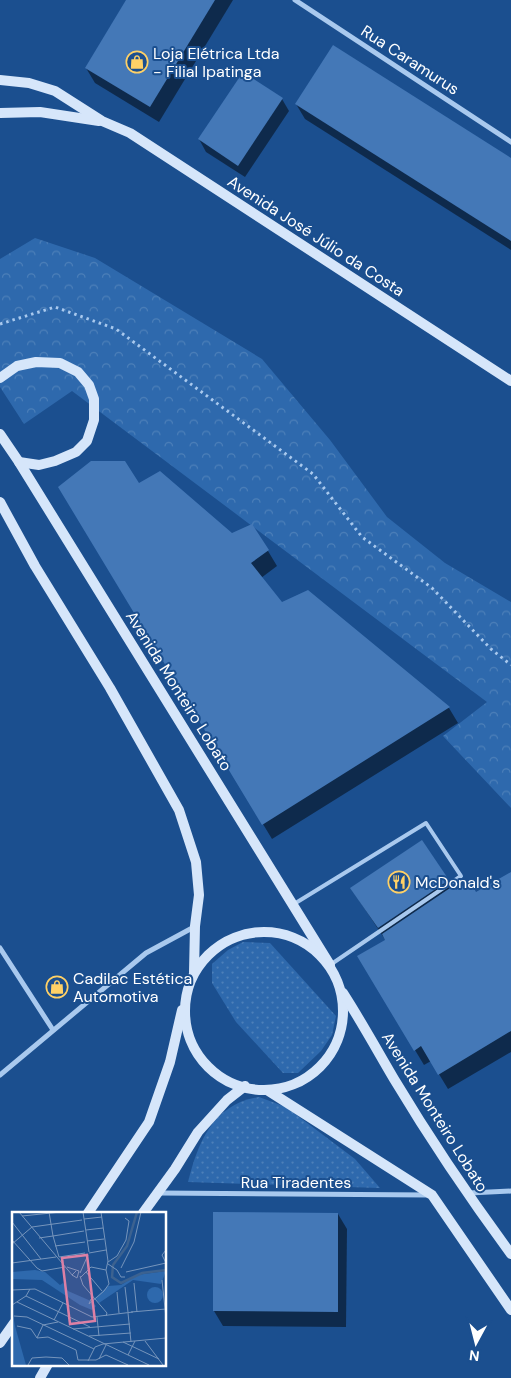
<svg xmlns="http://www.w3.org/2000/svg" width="511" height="1378" font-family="'DM Sans',sans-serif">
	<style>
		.forest { fill: url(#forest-crowns) }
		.park { fill: url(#park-dots) }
		.shadow { fill: #0007 }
		.building { fill: #4478b7 }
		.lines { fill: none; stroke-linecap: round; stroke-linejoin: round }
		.path { stroke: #a9c9ee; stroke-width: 3; stroke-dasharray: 2.5 4; stroke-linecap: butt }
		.service { stroke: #a9c9ee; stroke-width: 4 }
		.minor { stroke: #a9c9ee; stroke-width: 5 }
		.secondary { stroke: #d6e6fa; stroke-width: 10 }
		.labels { text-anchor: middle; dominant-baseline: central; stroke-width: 4; stroke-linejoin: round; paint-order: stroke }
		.poi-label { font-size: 16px; fill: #fff; stroke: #1b4f8f; text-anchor: start }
		.street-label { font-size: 16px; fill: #fff; stroke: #1b4f8f }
		.inset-river { fill: none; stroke: #3c6290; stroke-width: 2.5 }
		.inset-road { fill: none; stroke: #7695bc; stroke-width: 1 }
		.view { fill: #dd80a5; fill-opacity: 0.15; stroke: #dd80a5; stroke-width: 2.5 }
		.inset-edge { fill: none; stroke: #fff; stroke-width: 2.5 }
	</style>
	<defs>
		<pattern id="forest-crowns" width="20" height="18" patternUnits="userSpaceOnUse" patternTransform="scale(1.25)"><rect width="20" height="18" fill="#2e69ad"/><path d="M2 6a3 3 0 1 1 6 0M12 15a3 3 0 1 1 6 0" fill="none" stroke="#4d80b9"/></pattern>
		<pattern id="park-dots" width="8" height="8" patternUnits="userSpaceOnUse" patternTransform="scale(1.25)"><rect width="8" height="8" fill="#2e69ad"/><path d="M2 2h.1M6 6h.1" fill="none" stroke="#4d80b9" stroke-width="1.8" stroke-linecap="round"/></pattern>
	</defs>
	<rect width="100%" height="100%" fill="#1b4f8f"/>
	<path class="forest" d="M 35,238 L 95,258 L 262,359 L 330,440 L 387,517 L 445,563 L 511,602 L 511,808 L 443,736 L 487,702 L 72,391 L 24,424 L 0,387 L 0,259 Z"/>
	<g class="park">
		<path d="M 243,942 L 270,943 L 336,1016 L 332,1035 L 321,1051 L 298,1073 L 283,1073 L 236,1022 L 212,983 L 212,964 L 228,950 Z"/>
		<path d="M 259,1097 L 286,1107 L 355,1159 L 380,1188 L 188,1182 C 198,1142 213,1104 259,1097 Z"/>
	</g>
	<g class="shadow">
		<path d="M 127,0 L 233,0 L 159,122 L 95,83 L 86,68 Z"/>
		<path d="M 282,99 L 289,111 L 245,177 L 206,152 L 199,139 Z"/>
		<path d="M 296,104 L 511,159 L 511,250 L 305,119 Z"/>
		<path d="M 139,485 L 232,534 L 268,551 L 277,566 L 261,578 L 282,604 L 308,592 L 449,708 L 458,723 L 272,839 L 69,503 Z"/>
		<path d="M 511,873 L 511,1052 L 448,1089 L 431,1061 L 424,1065 L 368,972 L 386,941 L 359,900 L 448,880 L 455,891 L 476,894 Z"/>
		<path d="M 338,1214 L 347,1229 L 346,1327 L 223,1326 L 214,1311 Z"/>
	</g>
	<g class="building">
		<path d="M 126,0 L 215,0 L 150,107 L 85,68 Z"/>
		<path d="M 333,45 L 511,158 L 511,241 L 295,104 Z"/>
		<path d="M 243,72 L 283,98 L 238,166 L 198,139 Z"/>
		<path d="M 91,461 L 125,461 L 139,483 L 160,471 L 232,533 L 252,524 L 269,550 L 251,563 L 282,602 L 308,590 L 450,707 L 262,825 L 58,487 Z"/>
		<path d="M 422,840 L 449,880 L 378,928 L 350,888 Z"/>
		<path d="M 511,872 L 511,1031 L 438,1075 L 421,1046 L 414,1051 L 357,956 L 385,940 L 382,934 L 453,886 L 456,890 L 470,881 L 476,892 Z"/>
		<path d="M 213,1212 L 338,1213 L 338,1312 L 213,1311 Z"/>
	</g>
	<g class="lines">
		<path class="path" d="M 0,324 L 55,307 L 116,329 L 313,474 L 362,537 L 432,588 L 491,649 L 511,665"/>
		<path class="service" d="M 294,904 L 426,823 L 461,876 L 330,965"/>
		<g class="minor">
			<path d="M 295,0 L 511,142"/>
			<path d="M 0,948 L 53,1030"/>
			<path d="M 0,1075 L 146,953 L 194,927"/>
			<path d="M 159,1193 L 428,1195"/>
			<path d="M 469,1193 L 511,1191"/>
		</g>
		<g class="secondary">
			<path d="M 0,80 L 29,83 L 55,91 L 102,121 L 130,133 L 511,381"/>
			<path d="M 0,113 L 40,112 L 99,121"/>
			<path d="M 0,378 L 17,366 L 36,362 L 60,363 L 78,372 L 89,385 L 94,399 L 94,420 L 87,441 L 76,452 L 55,461 L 39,465 L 19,462"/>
			<path d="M 0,434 L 19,462 L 330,965"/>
			<path d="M 0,502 L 35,566 L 110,688 L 179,810 L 196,862 L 199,895 L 195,926 L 194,972"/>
			<circle cx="264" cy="1011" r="79"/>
			<path d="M 343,993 C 361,1021 377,1050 394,1079 C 430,1139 469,1197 511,1254"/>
			<path d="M 267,1090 L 432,1195 L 511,1310"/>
			<path d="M 88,1213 L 149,1122 L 170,1062 L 182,1010"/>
			<path d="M 143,1213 L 175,1169 L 198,1132 L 227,1100 L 245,1086"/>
			<path d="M 0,1343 L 14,1323"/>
			<path d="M 40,1378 L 48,1364"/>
		</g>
	</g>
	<defs>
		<g id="shop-ring" transform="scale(1.125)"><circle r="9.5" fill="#1b4f8f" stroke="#ffd166" stroke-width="1.5"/><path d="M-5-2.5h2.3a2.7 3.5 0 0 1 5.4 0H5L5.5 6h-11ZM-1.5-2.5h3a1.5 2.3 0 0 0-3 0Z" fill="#ffd166"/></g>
		<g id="restaurant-ring" transform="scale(1.125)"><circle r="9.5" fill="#1b4f8f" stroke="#ffd166" stroke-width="1.5"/><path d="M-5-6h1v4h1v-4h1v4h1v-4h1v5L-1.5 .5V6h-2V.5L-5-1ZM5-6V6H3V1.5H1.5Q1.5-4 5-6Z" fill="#ffd166"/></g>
	</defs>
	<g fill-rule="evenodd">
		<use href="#shop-ring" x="137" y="62"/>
		<use href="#restaurant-ring" x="399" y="882"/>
		<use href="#shop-ring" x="57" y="987"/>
	</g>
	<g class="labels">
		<g class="poi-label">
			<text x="153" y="53">Loja Elétrica Ltda<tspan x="153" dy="18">- Filial Ipatinga</tspan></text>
			<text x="415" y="882">McDonald's</text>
			<text x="73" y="978">Cadilac Estética<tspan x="73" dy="18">Automotiva</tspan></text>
		</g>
		<g class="street-label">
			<text transform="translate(410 60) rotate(33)">Rua Caramurus</text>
			<text transform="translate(316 236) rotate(33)">Avenida José Júlio da Costa</text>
			<text transform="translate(179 691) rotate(58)">Avenida Monteiro Lobato</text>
			<text transform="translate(435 1112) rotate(58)">Avenida Monteiro Lobato</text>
			<text x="296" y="1182">Rua Tiradentes</text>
		</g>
	</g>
	<g transform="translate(12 1212)">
		<rect width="154" height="154" fill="#1b4f8f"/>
		<path d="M135 83a8 8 0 1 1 16 0a8 8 0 1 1-16 0Z" fill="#2e69ad"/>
		<path d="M 23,58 L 33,60 L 48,73 L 51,71 L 56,79 L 79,89 L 84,94 L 80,98 L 68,93 L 30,68 L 0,67 L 0,60 ZM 154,59 L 149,72 L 121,68 L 87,91 L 83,86 L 96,74 L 109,73 L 125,63 ZM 0,97 L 3,114 L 14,153 L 0,153 Z" fill="#2e69ad"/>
		<path class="inset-river" d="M 125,0 L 115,34 L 101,53 L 100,65 L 109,71 L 130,61 L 154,58"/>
		<path class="inset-road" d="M 7,0 L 61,64M 37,0 L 41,24 L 72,19M 71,0 L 77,40M 89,0 L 96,49 L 94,58 L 97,72 L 92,79M 10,4 L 49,0M 72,7 L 90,5M 0,10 L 29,47M 74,18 L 91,16M 27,26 L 41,24 L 47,45M 0,28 L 25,56 L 30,59 L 53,55M 75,29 L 92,27M 0,32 L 20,15 L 70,8M 43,34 L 73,30M 154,38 L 150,43 L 154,51M 77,41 L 94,38M 47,45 L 73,41M 96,50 L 105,44 L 114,28 L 117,9 L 113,6M 0,51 L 44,45M 96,52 L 105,58 L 109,65 L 113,65M 55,55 L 67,59 L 65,66 L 60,63 L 64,59M 79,55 L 94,58M 109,56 L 122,30 L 129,0M 74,60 L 90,79M 114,60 L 154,51M 68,61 L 76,43M 68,64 L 71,73 L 95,101 L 94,104M 68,66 L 79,55M 150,68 L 154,106M 122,71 L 125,100M 113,75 L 116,100M 0,78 L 23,77 L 80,105 L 121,100M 105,80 L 107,101M 14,84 L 78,115M 79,87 L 77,92 L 92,79M 5,90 L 137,153M 0,93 L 14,84 L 18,77M 119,100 L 154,97M 116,101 L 119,130M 2,104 L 15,105 L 82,137M 85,105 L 87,124M 42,108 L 51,91M 5,114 L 19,117 L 25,126 L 36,125 L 64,138 L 66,148 L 84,148 L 94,143 L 116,153M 61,117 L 118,112M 77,124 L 119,121M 25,126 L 31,113 L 46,110M 133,129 L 151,153M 111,130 L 147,147M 116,143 L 123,129M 87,147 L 94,133M 76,149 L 83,135 L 91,132 L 154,126M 16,153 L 20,146 L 34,145 L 50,146 L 57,153"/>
		<path class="view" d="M 75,43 L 83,109 L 58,112 L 50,46 Z"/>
		<rect width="154" height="154" class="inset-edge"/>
	</g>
	<g transform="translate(476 1343) rotate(187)" stroke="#1b4f8f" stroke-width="4" paint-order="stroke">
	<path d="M0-4L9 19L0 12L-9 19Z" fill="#ffffff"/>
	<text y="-8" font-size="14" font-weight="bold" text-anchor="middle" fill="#ffffff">N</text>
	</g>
</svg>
